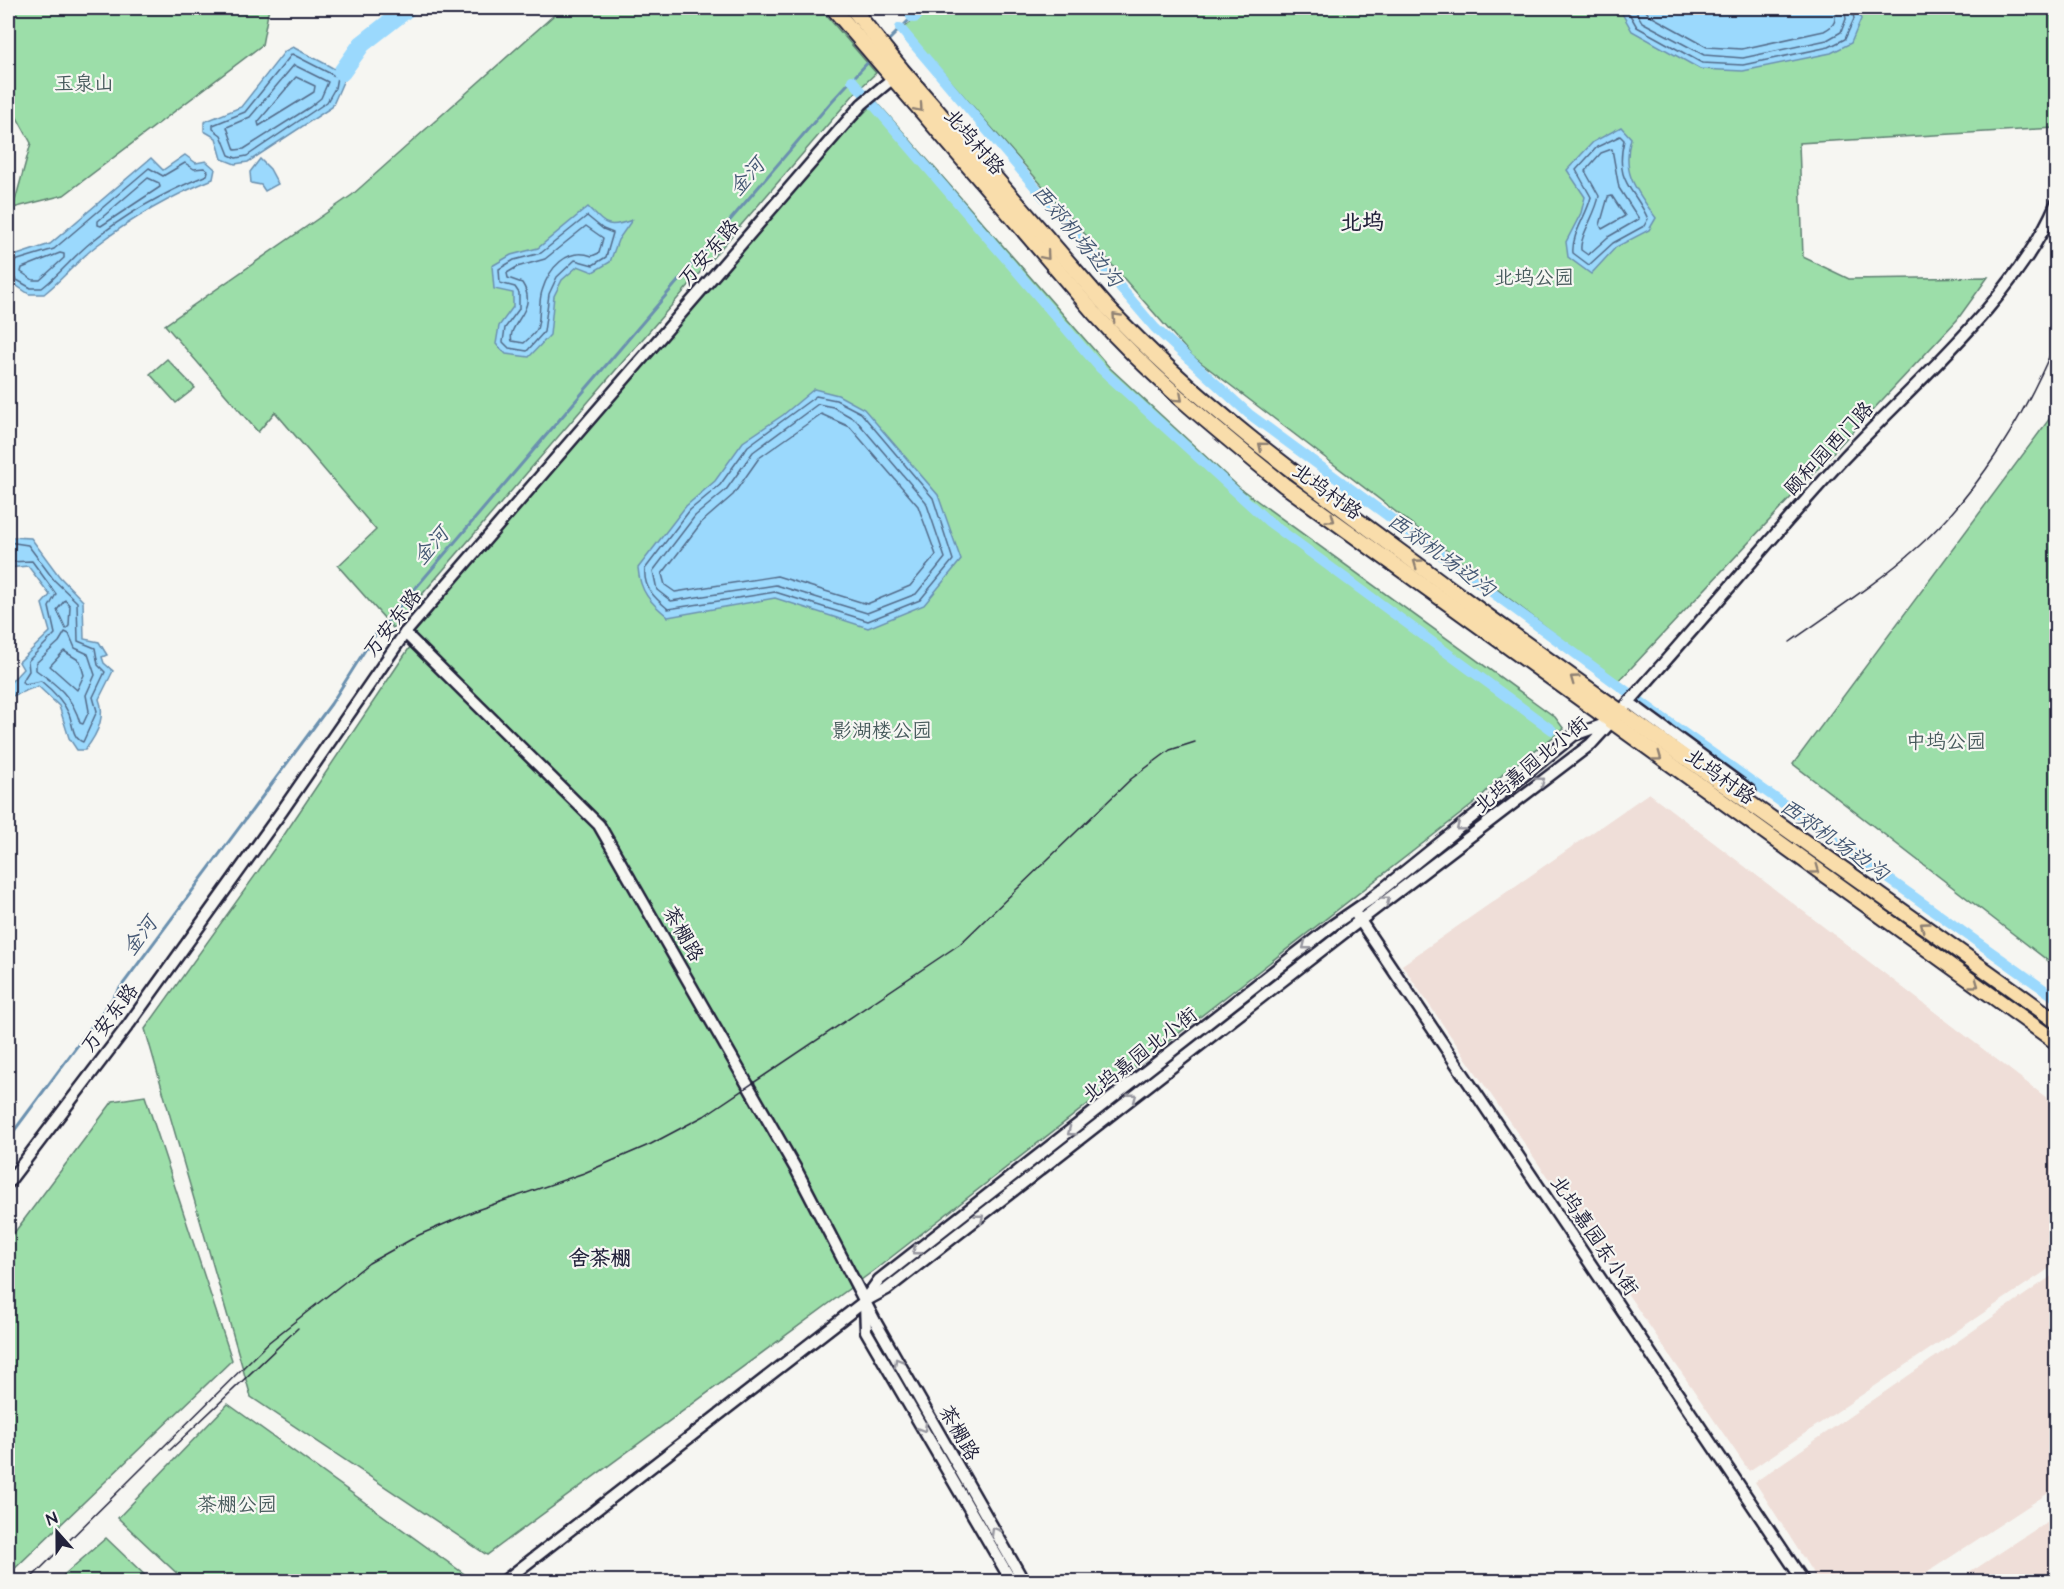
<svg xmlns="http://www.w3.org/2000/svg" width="2064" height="1589" font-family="'Architects Daughter','LXGW WenKai TC',sans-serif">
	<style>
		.built { fill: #efded8 }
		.green { fill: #9cdea9; stroke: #5f8072; stroke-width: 1.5 }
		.water { fill: #9bd9fd; stroke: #6b90af; stroke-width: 1.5 }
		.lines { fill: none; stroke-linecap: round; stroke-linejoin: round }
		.shore { stroke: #526b89; stroke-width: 1.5 }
		.stream { stroke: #6b90af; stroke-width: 3 }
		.canal { stroke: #9bd9fd; stroke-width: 10 }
		.river { stroke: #9bd9fd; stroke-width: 18 }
		.minor-casing { stroke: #22223b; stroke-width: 15 }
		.major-casing { stroke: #22223b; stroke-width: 18 }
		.minor { stroke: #f6f6f2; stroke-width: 10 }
		.major { stroke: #f9ddab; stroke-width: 14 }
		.tram { stroke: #22223b; stroke-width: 1.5 }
		.oneway { stroke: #8e8073 }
		.oneway2 { stroke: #9797a0 }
		.labels { text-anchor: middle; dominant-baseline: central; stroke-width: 4.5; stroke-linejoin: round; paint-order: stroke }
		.park-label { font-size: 20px; fill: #475a5c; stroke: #f6f6f2 }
		.street-label { font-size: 20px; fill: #22223b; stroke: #f6f6f2 }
		.water-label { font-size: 21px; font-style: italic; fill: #465975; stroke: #f6f6f2 }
		.neighbourhood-label { font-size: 21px; font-weight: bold; fill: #22223b; stroke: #f6f6f2 }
		.quarter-label { font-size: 22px; font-weight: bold; fill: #22223b; stroke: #f6f6f2 }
	</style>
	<rect width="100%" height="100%" fill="#f6f6f2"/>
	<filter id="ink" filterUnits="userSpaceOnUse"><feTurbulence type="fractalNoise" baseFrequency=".0167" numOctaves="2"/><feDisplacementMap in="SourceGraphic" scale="12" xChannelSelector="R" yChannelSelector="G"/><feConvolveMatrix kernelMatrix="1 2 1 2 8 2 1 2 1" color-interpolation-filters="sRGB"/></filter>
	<g filter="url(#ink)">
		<g class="built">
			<path d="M 1649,793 L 2056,1105 L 2056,1264 L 1749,1471 L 1402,965 Z"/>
			<path d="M 2056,1273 L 2056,1488 L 1914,1581 L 1818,1581 L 1755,1482 Z"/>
			<path d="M 2056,1516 L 2056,1581 L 1957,1581 Z"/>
		</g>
		<g class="green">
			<path d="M 8,8 L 269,8 L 262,45 L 64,195 L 13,208 L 31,143 L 8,101 Z"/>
			<path d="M 562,8 L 820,8 L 876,73 L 855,93 L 393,628 L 338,566 L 376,530 L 275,412 L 258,432 L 165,325 L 352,195 Z"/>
			<path d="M 928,8 L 2056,8 L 2056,124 L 2055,128 L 1799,143 L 1803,257 L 1849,279 L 1988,277 L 1957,320 L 1618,682 L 1191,355 L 904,28 Z"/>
			<path d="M 876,101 L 1110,368 L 1241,489 L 1555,717 L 1564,729 L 1504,773 L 1476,802 L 876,1269 L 487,1555 L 251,1397 L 145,1029 L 282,838 L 414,641 L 412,631 L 847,130 Z"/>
			<path d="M 167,359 L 195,388 L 176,403 L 150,374 Z"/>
			<path d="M 2056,410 L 2056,967 L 1793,764 Z"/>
			<path d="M 145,1096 L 232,1360 L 8,1575 L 8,1241 L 113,1101 Z"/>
			<path d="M 228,1404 L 474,1581 L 185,1581 L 118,1518 Z"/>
			<path d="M 106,1538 L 151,1581 L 57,1581 Z"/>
		</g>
		<g class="water">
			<path d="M 1619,8 L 1857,8 L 1861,19 L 1851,43 L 1831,53 L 1743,71 L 1700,69 L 1632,31 Z"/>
			<path d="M 293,47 C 304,54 340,69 345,77 L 332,107 L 248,162 L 235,164 L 222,159 L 216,138 L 204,131 L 204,122 L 241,107 L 285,51 Z"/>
			<path d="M 1621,127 L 1631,138 C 1621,173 1636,190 1656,218 L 1649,230 L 1616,247 L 1591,274 L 1568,257 L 1566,242 L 1581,213 L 1585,197 L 1567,170 L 1593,142 Z"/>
			<path d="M 185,155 L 196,163 L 206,161 L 215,169 L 213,179 C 171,196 132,218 96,246 C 77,261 63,279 44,294 L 29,294 L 8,280 L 8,258 L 50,244 L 151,158 L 163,170 Z"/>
			<path d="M 260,159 L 270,169 L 278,184 L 265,191 L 261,185 L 251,183 L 250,172 Z"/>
			<path d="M 588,207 C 606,225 607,229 632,220 L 618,240 L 610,262 L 593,272 L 578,266 L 562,280 L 554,296 L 550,335 L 529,357 L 506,354 L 496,344 L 499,326 L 513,307 L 513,293 L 494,289 L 492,266 L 511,255 L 538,248 Z"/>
			<path d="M 814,389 L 838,395 L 864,409 L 938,495 L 961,560 L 924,605 L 868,628 L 775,598 L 668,617 C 650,602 640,592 638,568 L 686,506 L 715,481 L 743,442 L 783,415 Z"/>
			<path d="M 8,534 L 11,537 L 31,538 L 59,576 L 83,601 L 84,639 L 99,642 L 107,655 L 102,657 L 104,663 L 113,671 L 99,699 C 106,717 97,735 85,750 L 77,750 L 69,738 L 59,706 L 38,686 L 12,696 L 8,704 L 8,685 L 23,669 L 19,662 L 50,632 L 42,604 L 50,595 L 28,566 L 8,568 Z"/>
		</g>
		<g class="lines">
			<g class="shore">
				<path d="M 1626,8 L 1637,27 L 1702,63 L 1743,65 L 1829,47 L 1845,39 L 1854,19 L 1852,8"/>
				<path d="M 1634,8 L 1642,22 L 1704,55 L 1743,58 L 1827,40 L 1841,32 L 1846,19 L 1844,8"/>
				<path d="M 1644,8 L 1649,15 L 1707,47 L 1742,49 L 1824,31 C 1836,25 1836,20 1835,8"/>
				<path d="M 292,54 L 337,77 L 335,88 L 327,102 L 247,156 L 236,158 L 229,155 L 221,135 L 213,129 L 213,125 L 245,112 Z"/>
				<path d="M 294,65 L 328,82 L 321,98 L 310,107 L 244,149 L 235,150 L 227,127 L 250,117 Z"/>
				<path d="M 296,77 L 315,86 L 314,92 L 259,126 L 258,122 Z"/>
				<path d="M 1620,136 L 1624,140 C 1614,183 1634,187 1648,219 L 1644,226 L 1613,243 L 1589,265 L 1573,253 C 1571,235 1587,215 1591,197 L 1576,170 L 1597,147 Z"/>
				<path d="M 1612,149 L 1619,188 L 1639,219 L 1608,237 L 1588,255 L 1581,250 C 1579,237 1597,212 1599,196 L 1585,171 L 1601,153 Z"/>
				<path d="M 148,178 L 159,183 L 160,187 L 101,226 L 98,225 L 98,221 Z"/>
				<path d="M 1612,196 L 1625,216 L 1602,229 L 1600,225 L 1608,197 Z"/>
				<path d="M 587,216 L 603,229 L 613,233 L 606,257 L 593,265 L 575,260 L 557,277 L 549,294 L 544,332 L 527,351 L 509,348 L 503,342 L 505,328 L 519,309 L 519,293 L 515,287 L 500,283 L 499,269 L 514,260 L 541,253 Z"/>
				<path d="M 586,226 L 603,238 L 599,253 L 592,256 C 567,247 549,268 542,291 C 538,303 541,318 537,329 C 535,334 528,339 524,343 L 512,341 C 506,324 540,310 522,283 L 508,278 L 507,273 L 517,267 L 545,259 Z"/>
				<path d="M 60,253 L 64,254 L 64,258 L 40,280 L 33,280 L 21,272 L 22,268 Z"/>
				<path d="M 8,263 L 54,249 L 149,168 L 163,176 L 185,163 L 194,169 L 204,168 L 208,171 L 207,175 C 165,192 125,214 90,243 C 73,257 60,274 42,288 L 31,288 L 8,275"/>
				<path d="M 816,396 L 836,400 L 861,413 L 933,498 L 953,560 L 920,600 L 868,621 L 775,592 L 668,609 C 655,598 643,588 645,569 L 690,510 L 720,485 L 748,446 Z"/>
				<path d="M 818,404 L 833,407 L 856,420 L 926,502 L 945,558 L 916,594 L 867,613 L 776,585 L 671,601 L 657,590 L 653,571 L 695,516 L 726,490 L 753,452 Z"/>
				<path d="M 821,414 L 850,427 L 918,506 L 936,555 L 910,586 L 867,604 L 777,576 L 675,592 L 665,585 L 662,574 L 702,522 L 733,495 L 759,458 Z"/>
				<path d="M 8,542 L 28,545 L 54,580 L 77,602 L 78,641 L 95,648 L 98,665 L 105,672 L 93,697 L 97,711 L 83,742 C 72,738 73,724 69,714 C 63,700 52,690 41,681 L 25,684 L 22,682 L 29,671 L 28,661 L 55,634 L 49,607 L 56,594 L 32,561 L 8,562"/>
				<path d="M 65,600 L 70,606 L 69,626 L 66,629 L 57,610 Z"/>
				<path d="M 65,632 L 69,634 L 75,648 L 88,654 L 95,675 L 86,695 L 89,711 L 83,724 L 80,723 C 73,697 56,684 36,670 L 36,663 L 59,642 Z"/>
				<path d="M 64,651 L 80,661 L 84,675 L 77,690 L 50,666 Z"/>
			</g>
			<g class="stream">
				<path d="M 886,43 L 921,8"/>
				<path d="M 8,1139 L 331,704 L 372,639 L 832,101 L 871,59"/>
			</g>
			<g class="canal">
				<path d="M 900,28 L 1155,328 L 1249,414 L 1663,718 L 2056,998"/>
				<path d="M 852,80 L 1100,368 L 1269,522 L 1552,730"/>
			</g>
			<g class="river">
				<path d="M 912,8 L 914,14"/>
				<path d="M 342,72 L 362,44 L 408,8"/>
			</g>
			<g class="minor-casing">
				<g id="minor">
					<path d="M 405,633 L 599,825 L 797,1171 L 876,1323 L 1024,1582"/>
					<path d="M 1630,703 L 1750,791"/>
					<path d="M 1357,916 L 1804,1582"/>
					<path d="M 8,1183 L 129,1024 L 282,811 L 405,633 L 862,104 L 898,74"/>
					<path d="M 866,1298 L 879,1280 L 1333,925 L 1368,901 L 1574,735 L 1608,723"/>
					<path d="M 865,1304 L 866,1331 L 1012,1582"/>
					<path d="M 503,1582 L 865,1301 L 887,1289 L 1341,935 L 1591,744 C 1676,652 1756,554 1841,461 C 1913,384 2014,301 2056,204"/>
				</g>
			</g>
			<g class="major-casing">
				<g id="major">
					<path d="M 833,8 L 1095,314 C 1152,378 1217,430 1284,485 L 2056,1042"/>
					<path d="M 852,8 L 902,70 L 1107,307 C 1207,414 1331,500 1448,587 C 1649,735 1855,875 2056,1021"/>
				</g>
			</g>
			<use href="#minor" class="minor"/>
			<use href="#major" class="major"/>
			<g class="tram">
				<path d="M 1790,642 C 1834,611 1880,581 1919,546 C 1979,492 2025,415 2056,341"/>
				<path d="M 170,1450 L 298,1328"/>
				<path d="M 27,1582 L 269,1342 L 369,1263 L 419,1235 L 477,1210 L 584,1173 L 651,1144 L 704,1116 L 960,944 L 1131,779 L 1170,750 L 1195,742"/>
			</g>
		</g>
		<defs><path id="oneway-chevron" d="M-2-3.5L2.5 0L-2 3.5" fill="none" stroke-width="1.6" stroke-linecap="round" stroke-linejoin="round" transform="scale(1.5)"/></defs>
		<g class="oneway">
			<use href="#oneway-chevron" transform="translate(919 108) rotate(49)"/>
			<use href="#oneway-chevron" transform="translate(1046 256) rotate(49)"/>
			<use href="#oneway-chevron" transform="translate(1116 317) rotate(-133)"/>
			<use href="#oneway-chevron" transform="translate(1179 398) rotate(42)"/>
			<use href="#oneway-chevron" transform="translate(1262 446) rotate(-140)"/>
			<use href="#oneway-chevron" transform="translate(1331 519) rotate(36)"/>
			<use href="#oneway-chevron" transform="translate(1417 563) rotate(-144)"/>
			<use href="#oneway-chevron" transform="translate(1574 679) rotate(-144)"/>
			<use href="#oneway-chevron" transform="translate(1658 757) rotate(36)"/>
			<use href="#oneway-chevron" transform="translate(1816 870) rotate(36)"/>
			<use href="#oneway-chevron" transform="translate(1924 926) rotate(-144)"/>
			<use href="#oneway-chevron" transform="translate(1975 984) rotate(36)"/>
		</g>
		<g class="oneway2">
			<use href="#oneway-chevron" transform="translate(1541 781) rotate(-37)"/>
			<use href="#oneway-chevron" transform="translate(1460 827) rotate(141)"/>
			<use href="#oneway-chevron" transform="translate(1386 900) rotate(-37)"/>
			<use href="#oneway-chevron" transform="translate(1306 946) rotate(142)"/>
			<use href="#oneway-chevron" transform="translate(1133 1097) rotate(-38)"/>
			<use href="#oneway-chevron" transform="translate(1071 1132) rotate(142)"/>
			<use href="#oneway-chevron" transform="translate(980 1218) rotate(-38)"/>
			<use href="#oneway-chevron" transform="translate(916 1251) rotate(142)"/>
			<use href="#oneway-chevron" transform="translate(898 1362) rotate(-120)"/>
			<use href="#oneway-chevron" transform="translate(923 1428) rotate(60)"/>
			<use href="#oneway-chevron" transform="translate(995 1531) rotate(-120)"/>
		</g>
	</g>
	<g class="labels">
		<g class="park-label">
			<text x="84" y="84">玉泉山</text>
			<text x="1534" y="278">北坞公园</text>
			<text x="882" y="731">影湖楼公园</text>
			<text x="1946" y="742">中坞公园</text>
			<text x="237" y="1505">茶棚公园</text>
		</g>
		<g class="street-label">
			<text transform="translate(974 142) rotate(49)">北坞村路</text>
			<text transform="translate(709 253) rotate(-49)">万安东路</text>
			<text transform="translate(1829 449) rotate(-47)">颐和园西门路</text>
			<text transform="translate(1327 492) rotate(36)">北坞村路</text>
			<text transform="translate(393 623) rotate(-52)">万安东路</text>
			<text transform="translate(1531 765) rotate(-39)">北坞嘉园北小街</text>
			<text transform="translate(1720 777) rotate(36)">北坞村路</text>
			<text transform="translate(683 934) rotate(60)">茶棚路</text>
			<text transform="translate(110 1018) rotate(-53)">万安东路</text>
			<text transform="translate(1140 1055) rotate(-38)">北坞嘉园北小街</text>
			<text transform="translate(1594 1236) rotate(56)">北坞嘉园东小街</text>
			<text transform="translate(959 1433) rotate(60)">茶棚路</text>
		</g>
		<g class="water-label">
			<text transform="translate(747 177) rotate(-49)">金河</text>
			<text transform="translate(1077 236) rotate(50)">西郊机场边沟</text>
			<text transform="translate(431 546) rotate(-49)">金河</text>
			<text transform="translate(1441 555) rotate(36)">西郊机场边沟</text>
			<text transform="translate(1834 840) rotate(35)">西郊机场边沟</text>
			<text transform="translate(140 936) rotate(-53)">金河</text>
		</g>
		<g class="neighbourhood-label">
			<text x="600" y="1258">舍茶棚</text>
		</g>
		<g class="quarter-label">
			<text x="1362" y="222">北坞</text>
		</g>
	</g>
	<rect width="2064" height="1589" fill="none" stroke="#f6f6f2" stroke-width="30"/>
	<rect x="15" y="15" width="2034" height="1559" fill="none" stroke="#22223b" stroke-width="2" filter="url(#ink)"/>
	<g transform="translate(57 1532) rotate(339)" stroke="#f6f6f2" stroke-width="4.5" paint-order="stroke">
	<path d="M0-4.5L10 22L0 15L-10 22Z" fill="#22223b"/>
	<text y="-9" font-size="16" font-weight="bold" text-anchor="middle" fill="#22223b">N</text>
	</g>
</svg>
